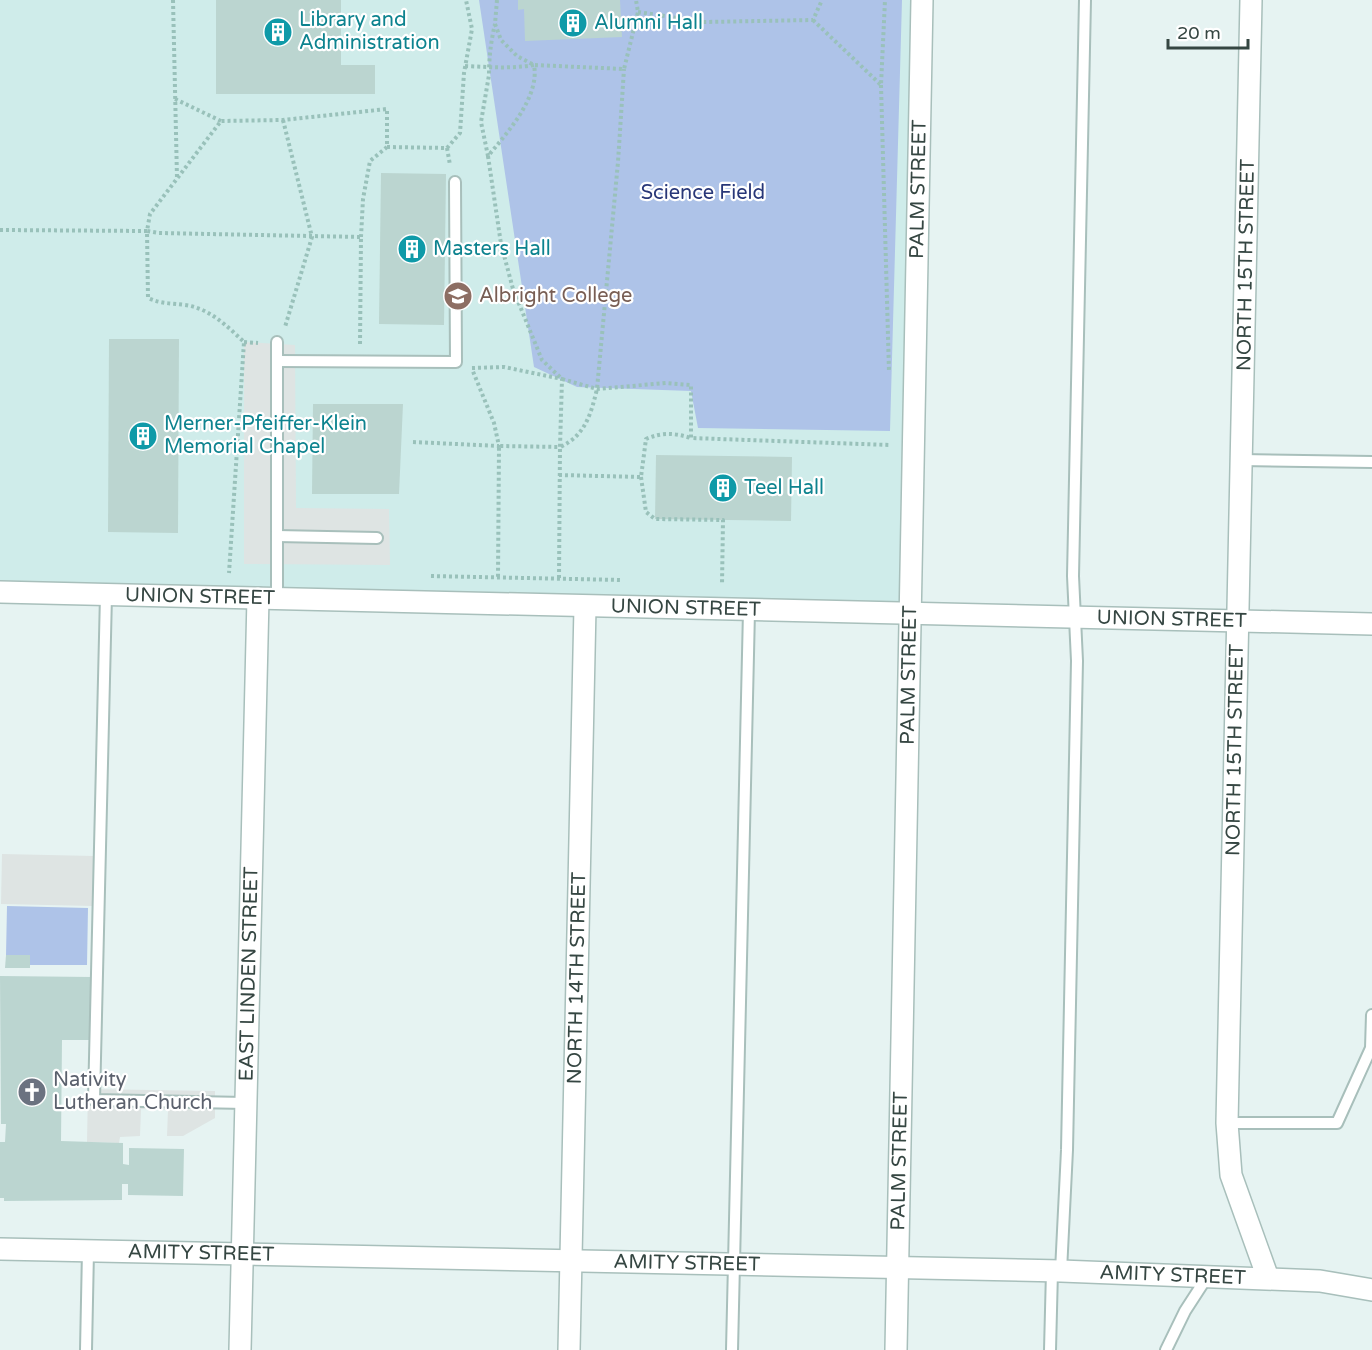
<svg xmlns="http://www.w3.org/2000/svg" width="1372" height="1350" font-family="'Varela Round',sans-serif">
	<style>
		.education { fill: #cfecea }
		.green { fill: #aec3e8 }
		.parking { fill: #dee4e3 }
		.building { fill: #bbd5d0 }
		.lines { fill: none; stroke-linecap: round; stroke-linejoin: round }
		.lane-casing { stroke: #a8bfbb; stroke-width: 14 }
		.street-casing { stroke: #a8bfbb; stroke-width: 24 }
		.path { stroke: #99c1ba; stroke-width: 4; stroke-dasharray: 3 3; stroke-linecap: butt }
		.lane { stroke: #fff; stroke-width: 10 }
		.street { stroke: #fff; stroke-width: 21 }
		.labels { text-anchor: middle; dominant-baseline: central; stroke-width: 4.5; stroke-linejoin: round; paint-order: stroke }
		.culture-label { font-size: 20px; fill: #0d838f; stroke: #fff; text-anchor: start }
		.street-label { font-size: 20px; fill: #354642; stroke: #fff }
		.park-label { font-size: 20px; fill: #283778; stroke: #fff }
		.education-label { font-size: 20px; fill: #785e54; stroke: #fff; text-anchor: start }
		.worship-label { font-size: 20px; fill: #5b616d; stroke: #fff; text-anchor: start }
	</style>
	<rect width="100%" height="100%" fill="#e6f3f2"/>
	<path class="education" d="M 0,0 L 922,0 L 912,615 L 0,593 Z"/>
	<g class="green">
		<path d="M 479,0 L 902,0 L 890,431 L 698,428 L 691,391 L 577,387 L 534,367 Z"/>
		<path d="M 7,906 L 88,908 L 87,965 L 30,965 L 30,955 L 6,955 Z"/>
	</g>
	<g class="parking">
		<path d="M 244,342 L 295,345 L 296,508 L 389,509 L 390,565 L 244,564 Z"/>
		<path d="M 2,854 L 94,856 L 93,906 L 1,904 Z"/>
		<path d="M 88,1089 L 215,1091 L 215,1118 L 183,1136 L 167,1136 L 168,1110 L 141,1109 L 140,1136 L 120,1137 L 119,1143 L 87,1142 Z"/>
	</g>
	<g class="building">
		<path d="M 216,0 L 341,0 L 341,65 L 375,65 L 375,94 L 216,94 Z"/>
		<path d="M 518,0 L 620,0 L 622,37 L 525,41 L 524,9 L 518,10 Z"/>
		<path d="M 381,173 L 446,174 L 444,325 L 379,324 Z"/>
		<path d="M 109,339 L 179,339 L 178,533 L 108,532 Z"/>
		<path d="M 313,404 L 403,404 L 399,494 L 312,494 Z"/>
		<path d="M 656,455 L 792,457 L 791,521 L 655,519 Z"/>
		<path d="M 6,955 L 30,955 L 30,968 L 5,968 Z"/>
		<path d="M 0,976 L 92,977 L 91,1040 L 62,1040 L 61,1141 L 123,1143 L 123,1164 L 129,1165 L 129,1148 L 184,1149 L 183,1196 L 128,1195 L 128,1184 L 122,1184 L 122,1200 L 4,1201 L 4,1198 L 0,1198 L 0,1142 L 5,1142 L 6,1124 L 1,1124 Z"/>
	</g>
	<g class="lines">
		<g class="lane-casing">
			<g id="lane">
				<path d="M 277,342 L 277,599"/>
				<path d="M 277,361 L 456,362 L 455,182"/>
				<path d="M 1241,460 L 1372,462"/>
				<path d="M 277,536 L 377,538"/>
				<path d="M 106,595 L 94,1100 L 245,1103"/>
				<path d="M 1227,1123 L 1337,1123 L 1371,1048 L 1372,1015"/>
				<path d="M 1061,1271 L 1067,1150 L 1077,661 L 1073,576 L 1085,0"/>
				<path d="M 86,1350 L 88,1251"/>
				<path d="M 732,1350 L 749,611"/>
				<path d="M 1050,1350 L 1052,1271"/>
				<path d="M 1166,1350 L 1185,1311 L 1207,1277"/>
			</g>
		</g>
		<g class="street-casing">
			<g id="street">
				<path d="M 1251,0 L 1227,1123 L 1231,1175 L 1268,1278"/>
				<path id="s1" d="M 0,592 L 1372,624"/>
				<path id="s2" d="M 0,1249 L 1061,1271 L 1320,1281 L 1372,1290"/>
				<path id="s3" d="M 240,1350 L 258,598"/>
				<path id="s4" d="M 569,1350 L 585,607"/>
				<path id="s5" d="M 896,1350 L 922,0"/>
			</g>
		</g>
		<g class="path">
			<path d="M 173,0 L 177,178"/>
			<path d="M 497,0 L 495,24 L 501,40 L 517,56 L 534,65 L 624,69 L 638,12 L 636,0"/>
			<path d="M 638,12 L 704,22 L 813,20 L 822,0"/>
			<path d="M 813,20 L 881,85 L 885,0"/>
			<path d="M 465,66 C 489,67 511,69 534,65 C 540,97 507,133 488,156 L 481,122 L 489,75 C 489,57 491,41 495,24"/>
			<path d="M 881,85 L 889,372"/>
			<path d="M 175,99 L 221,121"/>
			<path d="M 283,120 L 312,237 L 285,327"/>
			<path d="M 387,147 L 447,148 L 460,133 L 464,73 L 472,29 L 466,0"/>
			<path d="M 447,148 L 450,165"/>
			<path d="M 488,156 L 501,244 L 513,289 L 542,360 L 562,379 L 597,389 L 666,383 L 691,385 L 691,438 L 890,445"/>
			<path d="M 0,230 L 147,231 L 148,298 C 161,304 171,303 185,305 C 209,308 227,326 244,342 L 229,573"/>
			<path d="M 244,342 L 258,343"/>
			<path d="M 360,344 L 361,237 L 159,233 L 147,231 L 150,214 L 221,121 L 283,120 L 387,109 L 387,147 L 370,161 L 363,199 L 361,237"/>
			<path d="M 472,368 L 504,367 L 562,379 L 560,447 L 499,446 L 498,577"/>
			<path d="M 413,442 L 499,446 L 494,423 L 472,369"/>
			<path d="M 559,475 L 641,477 L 646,439 C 662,432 675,433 691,438"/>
			<path d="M 641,477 L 646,512 L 655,519 L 723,520 L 722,584"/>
			<path d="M 431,576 L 621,580"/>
			<path d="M 559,578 L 560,447 C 585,436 591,414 597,389 L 618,162 L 624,69"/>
		</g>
		<use href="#lane" class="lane"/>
		<use href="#street" class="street"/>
	</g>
	<defs>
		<g id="building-disc" transform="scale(1.5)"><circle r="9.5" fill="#0f9aa8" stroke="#fff"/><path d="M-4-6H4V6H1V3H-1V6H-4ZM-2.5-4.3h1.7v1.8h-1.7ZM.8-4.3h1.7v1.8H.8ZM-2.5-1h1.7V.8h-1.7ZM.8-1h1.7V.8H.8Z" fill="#fff"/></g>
		<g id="university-disc" transform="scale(1.5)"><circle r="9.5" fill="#8d6e63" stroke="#fff"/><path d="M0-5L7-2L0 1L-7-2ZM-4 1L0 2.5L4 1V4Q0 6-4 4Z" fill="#fff"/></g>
		<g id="church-disc" transform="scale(1.5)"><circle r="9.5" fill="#6b7280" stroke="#fff"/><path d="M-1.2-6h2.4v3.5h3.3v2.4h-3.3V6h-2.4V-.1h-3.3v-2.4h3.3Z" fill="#fff"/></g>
	</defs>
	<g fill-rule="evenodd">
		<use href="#building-disc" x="573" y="23"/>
		<use href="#building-disc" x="278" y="32"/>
		<use href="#building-disc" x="412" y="249"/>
		<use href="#university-disc" x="458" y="296"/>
		<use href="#building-disc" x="143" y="436"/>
		<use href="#building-disc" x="723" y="488"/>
		<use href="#church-disc" x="32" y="1092"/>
	</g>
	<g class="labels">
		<g class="culture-label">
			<text x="299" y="20">Library and<tspan x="299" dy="23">Administration</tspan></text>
			<text x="594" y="23">Alumni Hall</text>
			<text x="433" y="249">Masters Hall</text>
			<text x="164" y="424">Merner-Pfeiffer-Klein<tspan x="164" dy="23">Memorial Chapel</tspan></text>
			<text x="744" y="488">Teel Hall</text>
		</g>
		<g class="street-label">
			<text stroke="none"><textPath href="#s5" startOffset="1161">PALM STREET</textPath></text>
			<text transform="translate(1246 265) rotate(-89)">NORTH 15TH STREET</text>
			<text stroke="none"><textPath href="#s1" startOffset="200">UNION STREET</textPath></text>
			<text stroke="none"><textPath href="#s1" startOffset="686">UNION STREET</textPath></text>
			<text stroke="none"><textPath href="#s1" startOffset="1172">UNION STREET</textPath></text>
			<text stroke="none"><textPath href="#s5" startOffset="675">PALM STREET</textPath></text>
			<text transform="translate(1235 750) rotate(-89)">NORTH 15TH STREET</text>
			<text stroke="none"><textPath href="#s3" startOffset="376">EAST LINDEN STREET</textPath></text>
			<text stroke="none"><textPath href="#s4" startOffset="372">NORTH 14TH STREET</textPath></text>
			<text stroke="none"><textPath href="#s5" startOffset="189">PALM STREET</textPath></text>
			<text stroke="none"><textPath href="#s2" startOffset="201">AMITY STREET</textPath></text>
			<text stroke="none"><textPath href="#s2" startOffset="687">AMITY STREET</textPath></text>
			<text stroke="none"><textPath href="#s2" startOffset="1173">AMITY STREET</textPath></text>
		</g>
		<g class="park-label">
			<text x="703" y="193">Science Field</text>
		</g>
		<g class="education-label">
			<text x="479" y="296">Albright College</text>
		</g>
		<g class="worship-label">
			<text x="53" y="1080">Nativity<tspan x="53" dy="23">Lutheran Church</tspan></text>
		</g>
	</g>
	<path d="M1168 39v9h80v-9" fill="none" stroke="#354642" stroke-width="3"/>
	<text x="1177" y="39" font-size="18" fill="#354642" stroke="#ffffff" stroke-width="4.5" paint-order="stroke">20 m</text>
</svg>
